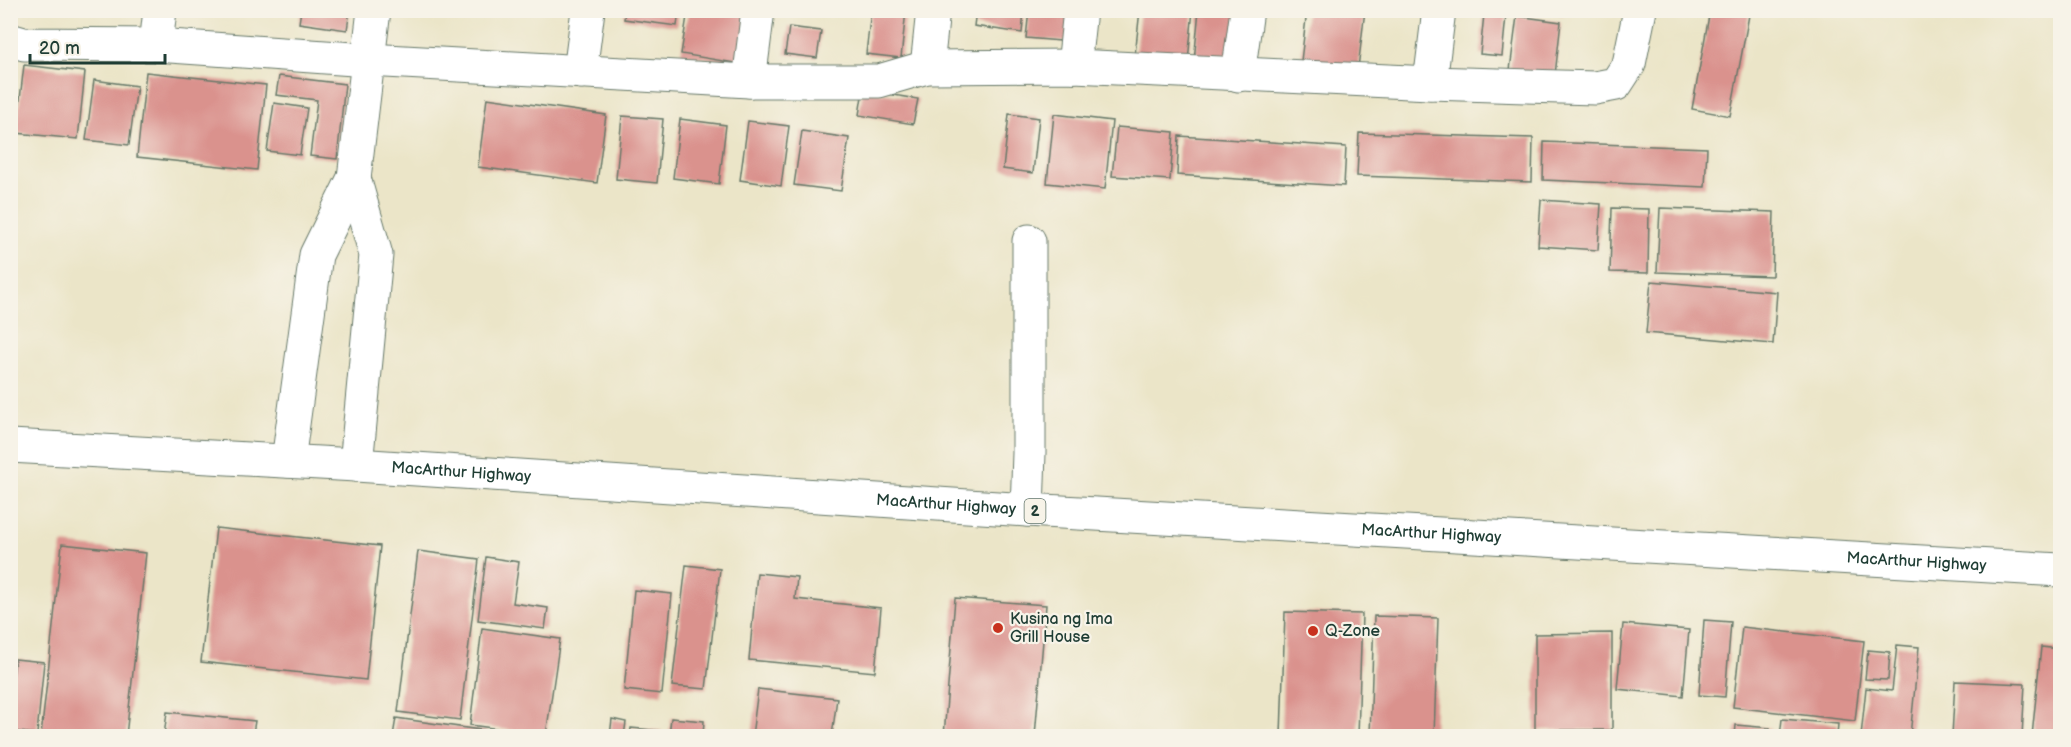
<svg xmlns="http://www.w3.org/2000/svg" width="2071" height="747" font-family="'Balsamiq Sans',sans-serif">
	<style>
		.building { fill: #da928d }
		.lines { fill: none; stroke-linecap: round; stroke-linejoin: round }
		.minor-casing { stroke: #667868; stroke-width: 35 }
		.highway-casing { stroke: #667868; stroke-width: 35 }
		.minor { stroke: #fff; stroke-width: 33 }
		.highway { stroke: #fff; stroke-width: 33 }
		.poi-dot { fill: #c8321e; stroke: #f7f3e8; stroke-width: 2 }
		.labels { text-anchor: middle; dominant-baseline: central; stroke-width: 4.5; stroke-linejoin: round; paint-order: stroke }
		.shield { fill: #f7f3e8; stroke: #60746a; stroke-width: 1.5 }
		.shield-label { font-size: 15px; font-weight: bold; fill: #1f3d34 }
		.street-label { font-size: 16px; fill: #1f3d34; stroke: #f7f3e8 }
		.poi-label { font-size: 16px; fill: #1f3d34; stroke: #f7f3e8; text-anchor: start }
	</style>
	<rect width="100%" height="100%" fill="#f7f3e8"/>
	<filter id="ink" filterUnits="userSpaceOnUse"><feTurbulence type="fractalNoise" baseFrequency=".0167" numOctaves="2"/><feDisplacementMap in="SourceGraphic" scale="12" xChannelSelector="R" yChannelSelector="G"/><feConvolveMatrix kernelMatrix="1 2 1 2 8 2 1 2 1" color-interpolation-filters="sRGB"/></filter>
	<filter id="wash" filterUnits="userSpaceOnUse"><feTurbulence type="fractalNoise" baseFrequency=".008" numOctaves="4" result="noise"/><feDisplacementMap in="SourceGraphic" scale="24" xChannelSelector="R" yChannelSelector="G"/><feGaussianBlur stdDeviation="1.35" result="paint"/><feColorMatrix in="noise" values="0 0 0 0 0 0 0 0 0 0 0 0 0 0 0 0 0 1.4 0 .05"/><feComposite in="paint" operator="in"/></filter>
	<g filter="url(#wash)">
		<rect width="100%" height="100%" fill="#ebe5c8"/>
		<g id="blocks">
			<g class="building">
				<path d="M 301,10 L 350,10 L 347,30 L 299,23 Z"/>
				<path d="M 625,10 L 679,10 L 677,26 L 624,19 Z"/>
				<path d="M 688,10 L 751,10 L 741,64 L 681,54 Z"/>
				<path d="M 871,10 L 906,10 L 901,58 L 866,54 Z"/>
				<path d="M 976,10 L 1024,10 L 1022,33 L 974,26 Z"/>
				<path d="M 1029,10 L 1076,10 L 1072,42 L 1026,38 Z"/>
				<path d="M 1140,10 L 1193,10 L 1188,61 L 1135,55 Z"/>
				<path d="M 1199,10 L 1242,10 L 1235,65 L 1194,61 Z"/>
				<path d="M 1307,10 L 1365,10 L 1358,68 L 1301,61 Z"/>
				<path d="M 1544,10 L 1563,10 L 1563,15 Z"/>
				<path d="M 1710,10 L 1750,10 L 1730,116 L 1692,109 Z"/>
				<path d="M 1484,14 L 1506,16 L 1502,56 L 1480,54 Z"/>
				<path d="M 1517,16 L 1561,22 L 1555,75 L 1510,70 Z"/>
				<path d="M 789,27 L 821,31 L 817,58 L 785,54 Z"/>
				<path d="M 24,65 L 85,72 L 78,139 L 16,133 Z"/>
				<path d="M 146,72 L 266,85 L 257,170 L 137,157 Z"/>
				<path d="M 279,76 L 345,84 L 337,159 L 310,156 L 317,100 L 276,95 Z"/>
				<path d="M 94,80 L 137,86 L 129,145 L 86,140 Z"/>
				<path d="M 863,90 L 918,99 L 913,124 L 859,115 Z"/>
				<path d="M 487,98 L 606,115 L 597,183 L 478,167 Z"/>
				<path d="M 274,103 L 307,108 L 300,155 L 267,151 Z"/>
				<path d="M 1009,114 L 1039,118 L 1033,173 L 1003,169 Z"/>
				<path d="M 1054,114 L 1112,121 L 1105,189 L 1047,183 Z"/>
				<path d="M 622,116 L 663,119 L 657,183 L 616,179 Z"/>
				<path d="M 680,119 L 726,125 L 719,184 L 673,178 Z"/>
				<path d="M 748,121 L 789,126 L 781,186 L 740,180 Z"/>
				<path d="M 1117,127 L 1174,132 L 1170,180 L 1112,176 Z"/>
				<path d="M 802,131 L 849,138 L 841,191 L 794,185 Z"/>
				<path d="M 1359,133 L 1533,138 L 1532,182 L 1357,176 Z"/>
				<path d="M 1179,136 L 1346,147 L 1344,186 L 1177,175 Z"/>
				<path d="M 1544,142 L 1707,148 L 1705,187 L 1543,180 Z"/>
				<path d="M 1541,200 L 1601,204 L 1598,250 L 1538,246 Z"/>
				<path d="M 1612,208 L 1649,209 L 1648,273 L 1610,272 Z"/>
				<path d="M 1660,208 L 1774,212 L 1772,276 L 1657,272 Z"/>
				<path d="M 1651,281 L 1777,292 L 1773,344 L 1646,333 Z"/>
				<path d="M 216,528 L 380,546 L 366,680 L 201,662 Z"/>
				<path d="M 62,544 L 146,553 L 126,736 L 41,736 Z"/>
				<path d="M 418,551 L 479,559 L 460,720 L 398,712 Z"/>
				<path d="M 486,557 L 519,562 L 513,603 L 548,608 L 545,629 L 478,620 Z"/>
				<path d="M 686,565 L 720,569 L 706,689 L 672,686 Z"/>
				<path d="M 757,573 L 797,577 L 795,599 L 881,608 L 875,672 L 749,660 Z"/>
				<path d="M 634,590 L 672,594 L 662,694 L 624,690 Z"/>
				<path d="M 955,598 L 1046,605 L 1035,736 L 944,736 Z"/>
				<path d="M 1285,612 L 1362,614 L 1358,736 L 1281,736 Z"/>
				<path d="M 1374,616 L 1438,618 L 1434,736 L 1370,736 Z"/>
				<path d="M 1704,620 L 1731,622 L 1725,697 L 1699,695 Z"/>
				<path d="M 1623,624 L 1689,630 L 1683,696 L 1617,689 Z"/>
				<path d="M 1742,627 L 1864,641 L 1855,721 L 1733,707 Z"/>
				<path d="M 482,628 L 560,639 L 546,735 L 470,725 Z"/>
				<path d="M 1612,633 L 1612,730 L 1535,730 L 1535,634 Z"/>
				<path d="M 1897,645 L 1919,647 L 1910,736 L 1861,736 L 1866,688 L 1892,691 Z"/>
				<path d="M 2041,647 L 2060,649 L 2060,736 L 2032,736 Z"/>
				<path d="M 1868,650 L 1890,652 L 1888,680 L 1865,679 Z"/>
				<path d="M 15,659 L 44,662 L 37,734 L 10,731 L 10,705 Z"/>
				<path d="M 1955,681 L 2025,684 L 2022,736 L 1952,736 Z"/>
				<path d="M 758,689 L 837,698 L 832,736 L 752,736 Z"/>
				<path d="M 167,712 L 255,721 L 253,733 L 274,736 L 164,736 Z"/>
				<path d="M 396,718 L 487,731 L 486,736 L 393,736 Z"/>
				<path d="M 671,718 L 704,721 L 703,736 L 669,736 Z"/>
				<path d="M 612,719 L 626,722 L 624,736 L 610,736 Z"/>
				<path d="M 1782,719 L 1838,724 L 1837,736 L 1780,736 Z"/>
				<path d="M 1736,725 L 1770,728 L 1769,736 L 1735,736 Z"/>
				<path d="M 631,728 L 662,731 L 662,736 L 630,736 Z"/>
			</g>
		</g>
	</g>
	<g filter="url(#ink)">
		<use href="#blocks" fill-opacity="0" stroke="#667868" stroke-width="1.5"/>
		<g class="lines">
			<g class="minor-casing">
				<g id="minor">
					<path d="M 10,40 L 24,44 L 156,45 L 368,60 L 749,81 L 879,81 L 927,67 L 1074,66 L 1430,83 L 1595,88 L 1616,84 L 1629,64 L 1640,10"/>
					<path d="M 156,45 L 160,10"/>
					<path d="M 1074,66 L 1080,10"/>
					<path d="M 927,67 L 933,10"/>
					<path d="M 580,72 L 588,10"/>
					<path d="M 1238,75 L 1247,10"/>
					<path d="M 749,81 L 758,10"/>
					<path d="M 1430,83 L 1439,10"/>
					<path d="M 354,178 L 376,255 L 356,465"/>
					<path d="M 288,461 L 316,255 L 354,178 L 374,10"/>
					<path d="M 1027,510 L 1029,453 L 1029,241"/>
				</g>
			</g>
			<g class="highway-casing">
				<g id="highway">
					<path id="s1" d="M 10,446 L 356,465 L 1027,510 L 2060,570"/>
				</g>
			</g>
			<use href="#minor" class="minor"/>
			<use href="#highway" class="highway"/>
		</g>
	</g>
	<g class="poi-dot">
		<circle cx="998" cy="628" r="6"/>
		<circle cx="1313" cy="631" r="6"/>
	</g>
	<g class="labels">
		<rect class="shield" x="1024.5" y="499" width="21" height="24" rx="4.5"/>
		<g class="shield-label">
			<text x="1035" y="511">2</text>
		</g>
		<g class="street-label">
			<text stroke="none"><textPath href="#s1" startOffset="452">MacArthur Highway</textPath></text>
			<text stroke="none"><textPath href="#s1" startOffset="938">MacArthur Highway</textPath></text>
			<text stroke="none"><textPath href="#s1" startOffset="1424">MacArthur Highway</textPath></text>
			<text stroke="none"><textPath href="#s1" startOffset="1910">MacArthur Highway</textPath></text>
		</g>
		<g class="poi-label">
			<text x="1010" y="619">Kusina ng Ima<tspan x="1010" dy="18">Grill House</tspan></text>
			<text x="1325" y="631">Q-Zone</text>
		</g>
	</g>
	<rect width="2071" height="747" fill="none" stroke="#f7f3e8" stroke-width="36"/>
	<path d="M30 54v9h135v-9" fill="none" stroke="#1f3d34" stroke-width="3"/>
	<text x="39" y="54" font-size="18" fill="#1f3d34" stroke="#f7f3e8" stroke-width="4.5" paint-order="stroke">20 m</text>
</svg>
